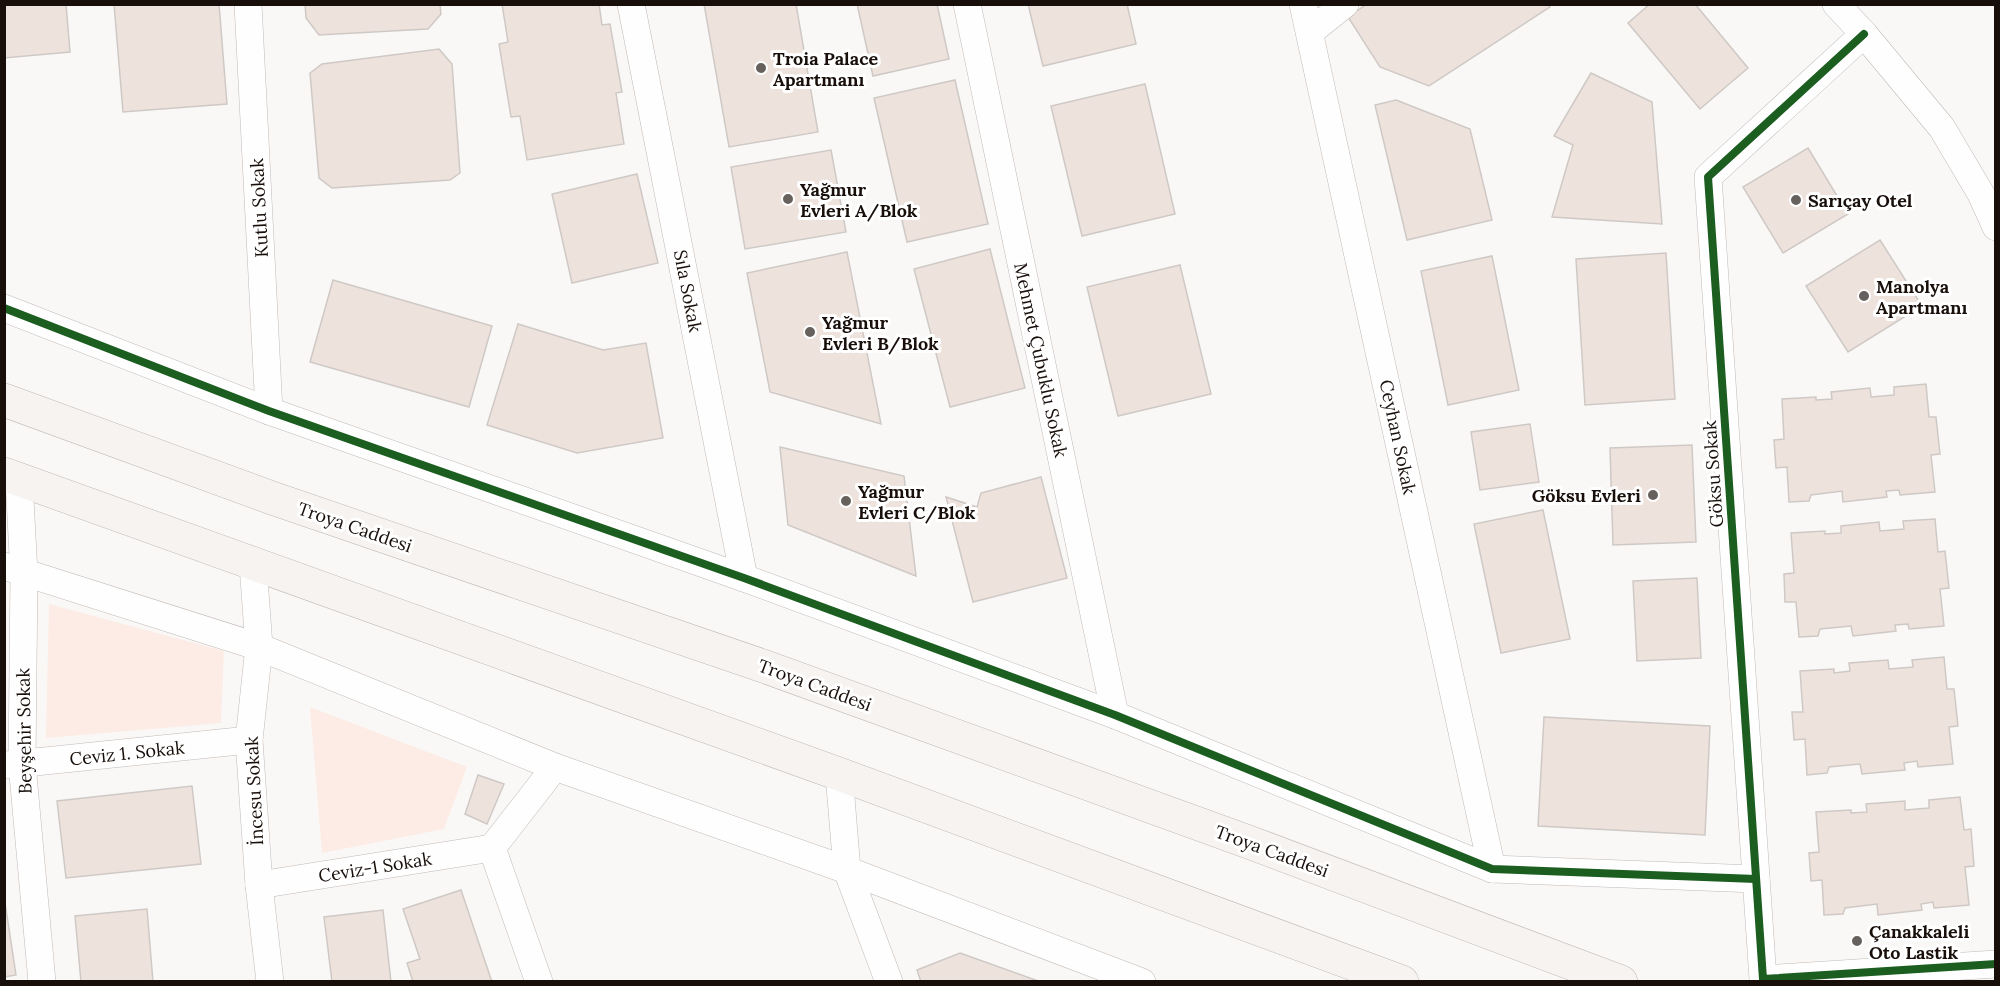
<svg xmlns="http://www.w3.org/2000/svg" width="2000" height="986" font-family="Lora,serif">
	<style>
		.park { fill: #fcece5 }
		.building { fill: #ede2dc; stroke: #cfc9c6; stroke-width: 1.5 }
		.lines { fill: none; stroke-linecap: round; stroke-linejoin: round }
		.street-casing { stroke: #c0bab7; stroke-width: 28 }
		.secondary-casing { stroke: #c0bab7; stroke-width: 34 }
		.street { stroke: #fefefe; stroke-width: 27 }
		.secondary { stroke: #f6f3f1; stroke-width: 33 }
		.cycleway-casing { stroke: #fff; stroke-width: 11 }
		.cycleway { stroke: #1b5e20; stroke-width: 8 }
		.poi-dot { fill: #67615d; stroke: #fff; stroke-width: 2 }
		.labels { text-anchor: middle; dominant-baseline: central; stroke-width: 6; stroke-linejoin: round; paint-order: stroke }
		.poi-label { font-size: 18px; font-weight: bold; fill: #180f0b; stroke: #fff; text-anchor: start }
		.street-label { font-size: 18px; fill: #180f0b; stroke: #fff }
	</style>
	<rect width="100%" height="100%" fill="#faf8f6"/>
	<g class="park">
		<path d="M 49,604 L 224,651 L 221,723 L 46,738 Z"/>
		<path d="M 310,707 L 467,767 L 444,829 L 322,853 Z"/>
	</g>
	<g class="building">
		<path d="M 4,4 L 66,4 L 70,52 L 4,58 Z"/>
		<path d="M 114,4 L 219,4 L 227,104 L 123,112 Z"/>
		<path d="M 305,4 L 440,4 L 441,14 L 428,29 L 319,35 L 306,18 Z"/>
		<path d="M 502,4 L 599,4 L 602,25 L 610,24 L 622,92 L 616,93 L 624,144 L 527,160 L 520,116 L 511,117 L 499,44 L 508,42 Z"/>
		<path d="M 704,4 L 796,4 L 818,132 L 729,147 Z"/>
		<path d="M 857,4 L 937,4 L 949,59 L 873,76 Z"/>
		<path d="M 1028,4 L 1127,4 L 1136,44 L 1043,66 Z"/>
		<path d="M 1367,4 L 1548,4 L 1550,7 L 1429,86 L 1380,67 L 1348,17 Z"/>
		<path d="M 1650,4 L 1695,4 L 1748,68 L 1700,109 L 1628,23 Z"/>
		<path d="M 439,49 L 452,64 L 460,173 L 450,180 L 332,188 L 319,178 L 310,73 L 322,64 Z"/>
		<path d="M 1591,73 L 1652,102 L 1662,224 L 1552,217 L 1573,145 L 1554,136 Z"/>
		<path d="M 955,80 L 988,224 L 907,242 L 874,98 Z"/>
		<path d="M 1145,84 L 1175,214 L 1082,236 L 1051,106 Z"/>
		<path d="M 1396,100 L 1470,129 L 1492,220 L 1407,240 L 1375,105 Z"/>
		<path d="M 1808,148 L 1848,214 L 1783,253 L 1743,187 Z"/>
		<path d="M 831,150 L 846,232 L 745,249 L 731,167 Z"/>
		<path d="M 637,174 L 658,263 L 572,283 L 552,194 Z"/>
		<path d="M 1880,240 L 1922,306 L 1848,352 L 1806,286 Z"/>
		<path d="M 990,249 L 1025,388 L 950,407 L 914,269 Z"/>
		<path d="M 847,252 L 881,424 L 770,392 L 747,273 Z"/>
		<path d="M 1666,253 L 1675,399 L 1585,405 L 1576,259 Z"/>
		<path d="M 1492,256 L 1519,390 L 1448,405 L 1421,271 Z"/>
		<path d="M 1180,265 L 1211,394 L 1118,416 L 1087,287 Z"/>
		<path d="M 333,280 L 492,326 L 469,407 L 310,362 Z"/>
		<path d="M 518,324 L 603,350 L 646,343 L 663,438 L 577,453 L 487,425 Z"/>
		<path d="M 1926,384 L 1929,417 L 1936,417 L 1940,454 L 1931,455 L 1935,492 L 1900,495 L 1899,490 L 1886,491 L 1887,497 L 1843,502 L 1842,491 L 1811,495 L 1809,501 L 1789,502 L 1787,467 L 1776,468 L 1774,440 L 1784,439 L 1782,399 L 1816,397 L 1816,400 L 1832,399 L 1831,392 L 1870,388 L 1871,397 L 1894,395 L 1894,387 Z"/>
		<path d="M 1530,424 L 1539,482 L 1480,490 L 1471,432 Z"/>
		<path d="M 1692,445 L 1696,542 L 1613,545 L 1610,448 Z"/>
		<path d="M 780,447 L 904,476 L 916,576 L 788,525 Z"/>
		<path d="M 1041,477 L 1067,578 L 973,602 L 946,497 L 977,507 L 981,493 Z"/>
		<path d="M 1543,510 L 1570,639 L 1501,653 L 1474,524 Z"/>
		<path d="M 1935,519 L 1938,552 L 1945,551 L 1949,588 L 1940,589 L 1944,626 L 1909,629 L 1908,624 L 1895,625 L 1896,631 L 1853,636 L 1851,626 L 1820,629 L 1818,636 L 1799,637 L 1796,602 L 1785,602 L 1784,574 L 1794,573 L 1791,533 L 1825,531 L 1825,534 L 1841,533 L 1841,526 L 1879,522 L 1880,531 L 1904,529 L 1903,521 Z"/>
		<path d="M 1697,578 L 1701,658 L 1637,661 L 1633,581 Z"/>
		<path d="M 1944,657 L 1947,689 L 1954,689 L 1958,726 L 1949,727 L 1953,764 L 1918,767 L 1917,761 L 1904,763 L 1905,770 L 1862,774 L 1860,764 L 1829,767 L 1827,773 L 1807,775 L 1805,739 L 1794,740 L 1792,712 L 1803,712 L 1800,671 L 1834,669 L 1834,673 L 1850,671 L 1849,663 L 1888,660 L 1889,669 L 1913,667 L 1912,660 Z"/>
		<path d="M 1544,717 L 1710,726 L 1705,835 L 1538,826 Z"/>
		<path d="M 478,775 L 504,784 L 487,824 L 465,814 Z"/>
		<path d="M 192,786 L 201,864 L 66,878 L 57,801 Z"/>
		<path d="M 1960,797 L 1964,830 L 1971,829 L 1974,866 L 1965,867 L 1969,905 L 1934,908 L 1933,902 L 1921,904 L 1922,910 L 1878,915 L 1877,904 L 1845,908 L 1843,914 L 1824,915 L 1822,880 L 1811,881 L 1809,853 L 1819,852 L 1816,812 L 1851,810 L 1851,813 L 1867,812 L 1866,804 L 1905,801 L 1905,810 L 1929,808 L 1929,800 Z"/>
		<path d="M 461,890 L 492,982 L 413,982 L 407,963 L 420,959 L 403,909 Z"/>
		<path d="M 4,896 L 16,975 L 4,977 Z"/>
		<path d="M 147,909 L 153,982 L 81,982 L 75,916 Z"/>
		<path d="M 383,910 L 391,982 L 332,982 L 324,917 Z"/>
		<path d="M 960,953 L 1041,982 L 921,982 L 917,970 Z"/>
	</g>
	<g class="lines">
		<g class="street-casing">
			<g id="street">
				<path d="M 248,4 L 269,411"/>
				<path d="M 631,4 L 744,578"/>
				<path d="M 967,4 L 1115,715"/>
				<path d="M 1303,4 L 1492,869"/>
				<path d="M 1836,4 L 1864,34 L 1942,128 L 1981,194 L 1996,227"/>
				<path d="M 1310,32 L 1345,4"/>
				<path d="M 1864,34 L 1708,177 L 1763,979 L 1996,964"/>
				<path d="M 4,308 L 269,411 L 744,578 L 1115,715 L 1492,869 L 1756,879"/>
				<path d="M 19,480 L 24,574 L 22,764 L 42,982"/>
				<path d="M 253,564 L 259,647 L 249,740 L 259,885 L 270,982"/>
				<path d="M 4,566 L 259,647 L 555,767 L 847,870 L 1142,982"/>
				<path d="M 6,765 L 249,740"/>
				<path d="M 839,774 L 847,870 L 889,982"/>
				<path d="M 259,885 L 492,848"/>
				<path d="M 539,982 L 492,848 L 555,767"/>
			</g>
		</g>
		<g class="secondary-casing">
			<g id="secondary">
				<path d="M 4,400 L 272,498 L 766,667 L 1254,844 L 1621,982"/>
				<path d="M 4,474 L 839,774 L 1402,982"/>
			</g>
		</g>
		<use href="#street" class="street"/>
		<use href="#secondary" class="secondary"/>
		<g class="cycleway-casing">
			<g id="cycleway">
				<path d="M 1864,34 L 1708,177 L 1763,979 L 1996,964"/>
				<path d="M 4,308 L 269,411 L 744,578 L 1115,715 L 1492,869 L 1756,879"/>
			</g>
		</g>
		<use href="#cycleway" class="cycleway"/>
	</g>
	<g class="poi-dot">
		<circle cx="761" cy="68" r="6"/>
		<circle cx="788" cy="199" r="6"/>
		<circle cx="1796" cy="200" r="6"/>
		<circle cx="1864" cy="296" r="6"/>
		<circle cx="810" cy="332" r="6"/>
		<circle cx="1653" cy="495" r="6"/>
		<circle cx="846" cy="501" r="6"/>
		<circle cx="1857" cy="941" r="6"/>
	</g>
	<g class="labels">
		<g class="poi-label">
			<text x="773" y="58">Troia Palace<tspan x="773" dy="21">Apartmanı</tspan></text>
			<text x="800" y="189">Yağmur<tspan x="800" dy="21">Evleri A/Blok</tspan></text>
			<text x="1808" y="200">Sarıçay Otel</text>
			<text x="1876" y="286">Manolya<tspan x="1876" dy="21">Apartmanı</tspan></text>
			<text x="822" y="322">Yağmur<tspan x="822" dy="21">Evleri B/Blok</tspan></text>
			<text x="858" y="491">Yağmur<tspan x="858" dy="21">Evleri C/Blok</tspan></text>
			<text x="1641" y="495" text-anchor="end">Göksu Evleri</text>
			<text x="1869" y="931">Çanakkaleli<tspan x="1869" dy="21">Oto Lastik</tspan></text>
		</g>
		<g class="street-label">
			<text transform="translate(259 208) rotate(-93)">Kutlu Sokak</text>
			<text transform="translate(688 291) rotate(79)">Sıla Sokak</text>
			<text transform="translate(1041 360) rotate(78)">Mehmet Çubuklu Sokak</text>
			<text transform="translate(1398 437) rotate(78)">Ceyhan Sokak</text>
			<text transform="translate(1713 474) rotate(-94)">Göksu Sokak</text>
			<text transform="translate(355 527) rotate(19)">Troya Caddesi</text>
			<text transform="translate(815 685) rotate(20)">Troya Caddesi</text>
			<text transform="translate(24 731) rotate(-91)">Beyşehir Sokak</text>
			<text transform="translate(127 753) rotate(-6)">Ceviz 1. Sokak</text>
			<text transform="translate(254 791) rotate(-93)">İncesu Sokak</text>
			<text transform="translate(1272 851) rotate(20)">Troya Caddesi</text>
			<text transform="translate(375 867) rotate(-9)">Ceviz-1 Sokak</text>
		</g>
	</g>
	<rect width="2000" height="986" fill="none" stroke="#180f0b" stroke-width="12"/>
</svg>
